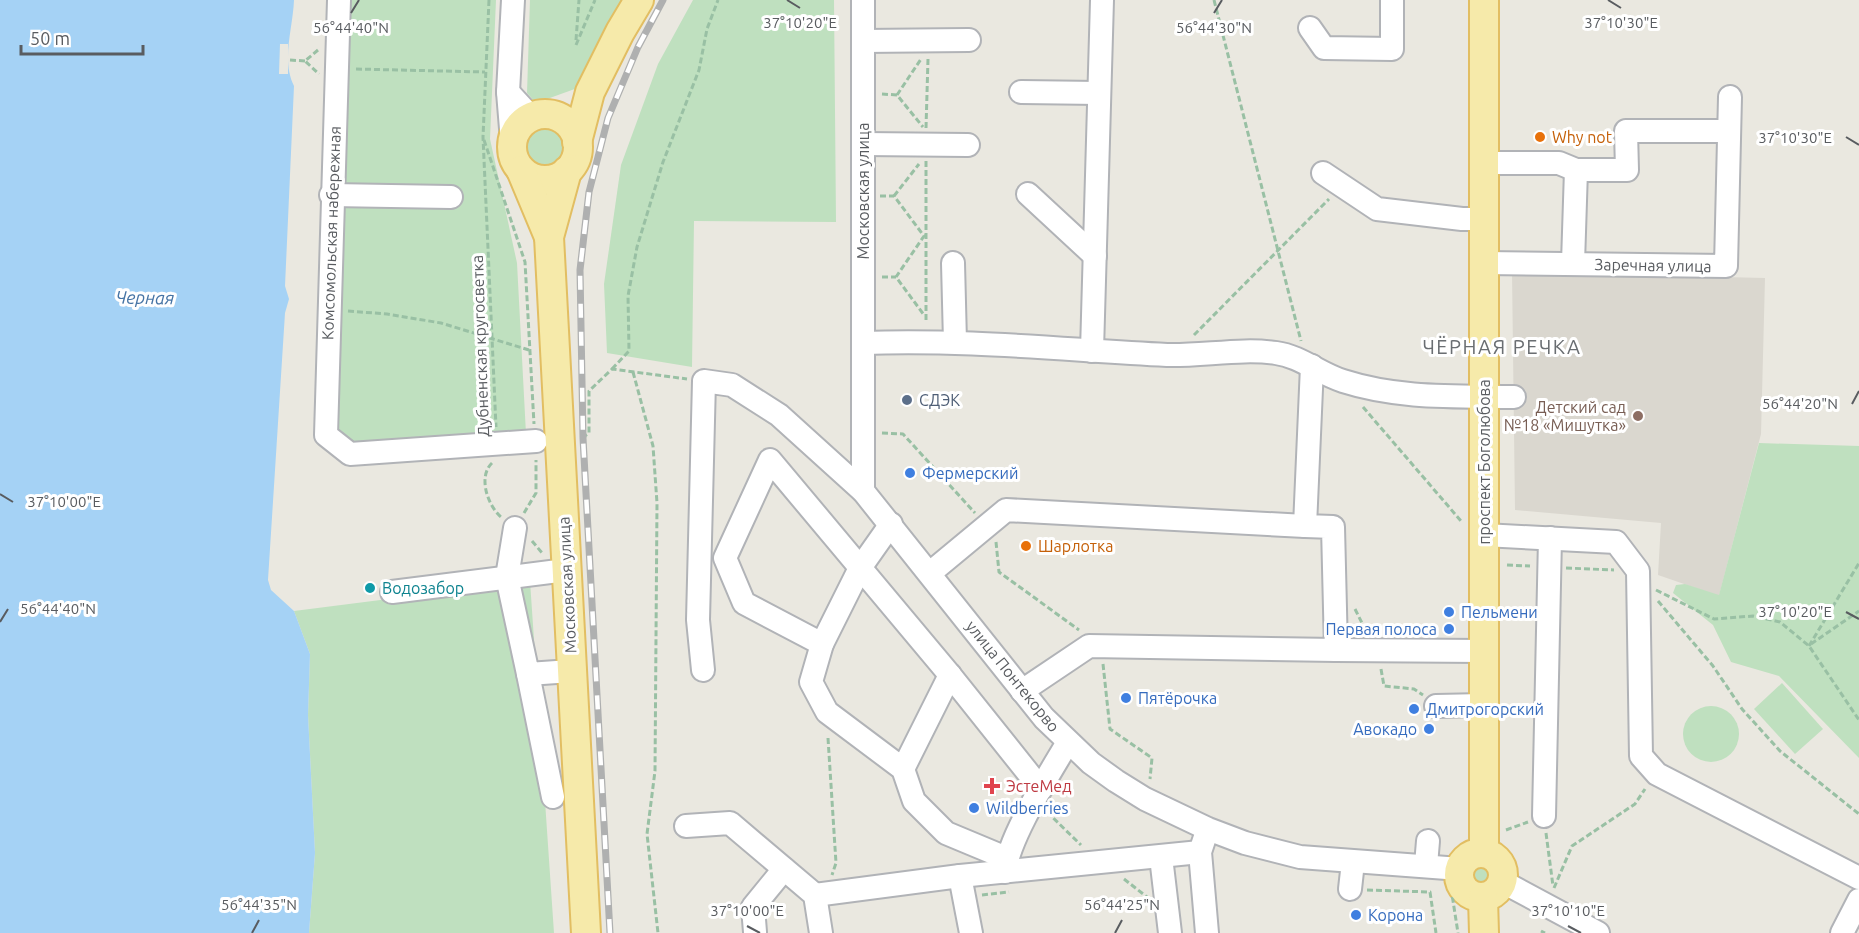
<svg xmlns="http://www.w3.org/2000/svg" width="1859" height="933" font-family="Ubuntu,sans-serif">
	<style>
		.education { fill: #dad7cf }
		.green { fill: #bfe0bf }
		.water { fill: #a5d2f5 }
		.pier { fill: #eae8e0 }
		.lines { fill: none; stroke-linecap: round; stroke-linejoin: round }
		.minor-casing { stroke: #b1b3b7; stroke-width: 26 }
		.major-casing { stroke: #e2be62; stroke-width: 32 }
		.path { stroke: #99c0a4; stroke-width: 3; stroke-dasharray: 6 3; stroke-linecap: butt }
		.minor { stroke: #fff; stroke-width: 22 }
		.major { stroke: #f6eaaa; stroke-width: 28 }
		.rail-casing { stroke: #afb0b0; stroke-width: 7 }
		.rail { stroke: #fff; stroke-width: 4.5; stroke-dasharray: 14; stroke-linecap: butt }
		.ticks { fill: none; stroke: #595c60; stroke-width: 2 }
		.food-dot { fill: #e8710a; stroke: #fff; stroke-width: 2 }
		.service-dot { fill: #5c6f8a; stroke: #fff; stroke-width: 2 }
		.education-dot { fill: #8d6e63; stroke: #fff; stroke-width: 2 }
		.shop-dot { fill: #3f7fe0; stroke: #fff; stroke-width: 2 }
		.culture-dot { fill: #0f9aa8; stroke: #fff; stroke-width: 2 }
		.health-dot { fill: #e0444e; stroke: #fff; stroke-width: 2 }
		.labels { text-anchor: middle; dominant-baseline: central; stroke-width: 6; stroke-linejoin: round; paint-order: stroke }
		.food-label { font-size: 16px; fill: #c56008; stroke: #fff; text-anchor: start }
		.street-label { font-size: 16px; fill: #595c60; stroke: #fff }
		.service-label { font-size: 16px; fill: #4e5e75; stroke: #fff; text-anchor: start }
		.education-label { font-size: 16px; fill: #785e54; stroke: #fff; text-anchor: end }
		.shop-label { font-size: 16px; fill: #366cbe; stroke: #fff; text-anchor: start }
		.culture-label { font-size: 16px; fill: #0d838f; stroke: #fff; text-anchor: start }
		.health-label { font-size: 16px; fill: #be3a42; stroke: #fff; text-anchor: start }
		.water-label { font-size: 18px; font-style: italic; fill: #4674a5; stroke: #fff }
		.quarter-label { font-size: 20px; letter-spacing: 1.5px; fill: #6a6e72; stroke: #fff }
		.ticks-label { font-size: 15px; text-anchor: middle; fill: #595c60; stroke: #fff; stroke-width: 6; stroke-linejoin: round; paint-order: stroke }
	</style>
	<rect width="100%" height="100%" fill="#eae8e0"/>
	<path class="education" d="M 1512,272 L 1765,278 L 1761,434 L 1719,596 L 1658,575 L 1661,523 L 1515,510 Z"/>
	<g class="green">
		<path d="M 342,0 L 496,0 L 490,139 L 517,263 L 526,434 L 353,448 L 334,430 Z"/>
		<path d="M 530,0 L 628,0 L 583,86 L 536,103 L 527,93 Z"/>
		<path d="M 693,0 L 834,0 L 836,222 L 694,221 L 692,367 L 607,353 L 604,284 L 621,165 L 658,64 Z"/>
		<circle cx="545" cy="147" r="24"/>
		<path d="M 1759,443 L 1859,446 L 1859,758 L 1779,676 L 1731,662 L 1713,625 L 1673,593 L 1676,585 L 1685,584 L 1719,595 Z"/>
		<path d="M 530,581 L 554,933 L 309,933 L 315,853 L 308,715 L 310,654 L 294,611 Z"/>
		<path d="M 1782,683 L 1823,729 L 1795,754 L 1754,709 Z"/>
		<circle cx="1711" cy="734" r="28"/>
		<circle cx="1482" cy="876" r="11"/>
	</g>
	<path class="water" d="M 0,0 L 294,0 C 293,28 281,60 294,86 L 285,286 L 289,299 L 285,313 L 268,580 L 271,590 L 294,611 L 310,654 L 308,715 L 315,853 L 309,933 L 0,933 Z"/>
	<path class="pier" d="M 280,44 L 288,44 L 288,74 L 279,74 Z"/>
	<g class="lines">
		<g class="minor-casing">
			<g id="minor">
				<path d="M 339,0 L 326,435 L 350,454 L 536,441"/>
				<path d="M 1310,28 L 1324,48 L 1392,49 L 1392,0"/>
				<path d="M 863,41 L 969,40"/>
				<path d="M 508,92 L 531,117"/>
				<path d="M 1021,92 L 1099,93"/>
				<path d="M 512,141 L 508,92 L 513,0"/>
				<path d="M 863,144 L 968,145"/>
				<path d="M 1484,163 L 1559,163 L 1576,170"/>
				<path d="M 1323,173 L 1377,209 L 1462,219 L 1484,219"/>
				<path d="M 1028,194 L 1095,256"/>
				<path d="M 331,195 L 451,197"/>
				<path d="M 953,263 L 955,342"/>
				<path d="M 1484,263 L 1726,266 L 1730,97"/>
				<path d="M 1573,263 L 1576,170 L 1627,170 L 1626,131 L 1729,131"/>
				<path d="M 863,343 C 965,339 1066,350 1167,355 C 1202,356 1242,348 1276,353 C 1300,356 1320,374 1343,381 C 1399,399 1455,396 1514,397"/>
				<path d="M 1092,351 L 1102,0"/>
				<path d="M 863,491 L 863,0"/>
				<path d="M 515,528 L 507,577 L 528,674 L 571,671"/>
				<path d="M 1484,535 L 1616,542 L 1638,571 L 1641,756 L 1657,774 L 1859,878"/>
				<path d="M 930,573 L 1006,510 L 1305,526"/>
				<path d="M 392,592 L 566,570"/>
				<path d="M 822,644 L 860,568 L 891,524"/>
				<path d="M 1336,650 L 1484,651"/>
				<path d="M 703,670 L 698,620 L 704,381 L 732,385 L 779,415 L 863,491 L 1044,718 L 1091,763 L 1116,781 L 1145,799 L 1208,829 L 1245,843 L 1300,857 L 1460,869"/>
				<path d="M 528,674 L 553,797"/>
				<path d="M 1022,691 L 1089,646 L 1336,650 L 1333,527 L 1305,526 L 1312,366"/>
				<path d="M 1436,706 L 1484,705"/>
				<path d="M 903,769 L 950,675"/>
				<path d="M 1544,816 L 1550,538"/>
				<path d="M 686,826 L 730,823 L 815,895 L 821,933"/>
				<path d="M 1205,837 L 1200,852 L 1207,933"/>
				<path d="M 1161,857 L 1170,933"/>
				<path d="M 1006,858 L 946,833 L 914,801 L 903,769 L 827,712 L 811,682 L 822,644 L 744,603 L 725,558 L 770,460 L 950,675 L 1041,789"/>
				<path d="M 1426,865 L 1428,841"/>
				<path d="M 1005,872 C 1008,838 1050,773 1068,742"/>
				<path d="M 960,876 L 971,933"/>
				<path d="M 1503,882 L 1598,933"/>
				<path d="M 1350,889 L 1353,862"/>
				<path d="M 815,895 L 960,876 L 1200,852"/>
				<path d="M 755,932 L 753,907 L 784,869"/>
				<path d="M 1842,933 L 1859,900"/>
			</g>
		</g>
		<g class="major-casing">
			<g id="major">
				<circle cx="545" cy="147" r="33"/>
				<path d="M 577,142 L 590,92 L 620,32 L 639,0"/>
				<path d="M 521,170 L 549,237"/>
				<path d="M 567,171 L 549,237 L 586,933"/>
				<circle cx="1481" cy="875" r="22"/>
				<path d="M 1484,853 L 1484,0"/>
				<path d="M 1483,898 L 1484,933"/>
			</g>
		</g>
		<g class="path">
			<path d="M 489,0 L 483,137 L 496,427"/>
			<path d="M 1214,0 L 1301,341"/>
			<path d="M 576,40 L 579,0"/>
			<path d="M 576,45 L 595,0"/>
			<path d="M 318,50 L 305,61 L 319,74"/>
			<path d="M 290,60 L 305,61"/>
			<path d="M 356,69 L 485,72"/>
			<path d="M 882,94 L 897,95 L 923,127"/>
			<path d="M 897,95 L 921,59"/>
			<path d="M 926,128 L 928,59"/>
			<path d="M 484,140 L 525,262 L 534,424"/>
			<path d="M 926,161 L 926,323"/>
			<path d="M 880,196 L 894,196 L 924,236 L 896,277 L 924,315"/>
			<path d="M 894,196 L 919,164"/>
			<path d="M 882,277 L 896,277"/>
			<path d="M 348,311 L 387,314 L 441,323 L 529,350"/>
			<path d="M 1194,335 L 1329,199"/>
			<path d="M 612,369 L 629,351 L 628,296 L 637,247 L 663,162 L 699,70 L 707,29 L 718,0"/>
			<path d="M 633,372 L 653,446 L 657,503 L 655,771 L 647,834 L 658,933"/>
			<path d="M 1363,407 L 1461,521"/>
			<path d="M 882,433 L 903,434 L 975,513"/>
			<path d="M 582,438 L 589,433 L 589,391 L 612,369 L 687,379"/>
			<path d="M 492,463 C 478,476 487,505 501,517"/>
			<path d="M 524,513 L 536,493 L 536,460"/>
			<path d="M 532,541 L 543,554"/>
			<path d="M 996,542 L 999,572 L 1079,630"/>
			<path d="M 1507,565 L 1530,566"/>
			<path d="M 1566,568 L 1614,570"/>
			<path d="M 1656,590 L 1714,619 L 1753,616 L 1780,622 L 1809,646 L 1859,720"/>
			<path d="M 1658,601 L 1713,666 L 1742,709 L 1780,751 L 1859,814"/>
			<path d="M 1355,609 L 1367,633"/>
			<path d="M 1811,644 L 1859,611"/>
			<path d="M 1809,646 L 1859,563"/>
			<path d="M 1103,664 L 1110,729 L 1152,758 L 1150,779"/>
			<path d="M 1381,669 L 1384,686 L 1414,689 L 1423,695"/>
			<path d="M 828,738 L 836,863 L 832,875"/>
			<path d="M 1047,812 L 1081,845"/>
			<path d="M 1506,830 L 1528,822"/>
			<path d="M 1546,833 L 1553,886"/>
			<path d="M 1124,879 L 1147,897"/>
			<path d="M 1451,888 L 1458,933"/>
			<path d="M 1554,888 L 1572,846 L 1635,804 L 1645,789"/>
			<path d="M 1367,890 L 1430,892 L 1436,933"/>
			<path d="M 982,895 L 1009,892"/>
			<path d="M 1541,931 L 1545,933"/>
		</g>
		<use href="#minor" class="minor"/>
		<use href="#major" class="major"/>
		<g class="rail-casing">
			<path id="rail" d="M 610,933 L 583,438 L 580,270 L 589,192 L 608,118 L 638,47 L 663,0"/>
		</g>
		<use href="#rail" class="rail"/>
	</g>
	<path class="ticks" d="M 787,0 L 800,8M 1608,0 L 1621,8M 351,13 L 359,0M 1214,13 L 1222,0M 1846,137 L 1859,145M 1852,404 L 1859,391M 0,494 L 13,502M 1846,612 L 1859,619M 0,622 L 8,609M 747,926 L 760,933M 1568,926 L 1581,933M 252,933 L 259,920M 1115,933 L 1122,920"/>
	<g class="food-dot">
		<circle cx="1540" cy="137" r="6"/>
		<circle cx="1026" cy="546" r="6"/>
	</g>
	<circle class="service-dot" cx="907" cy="400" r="6"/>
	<circle class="education-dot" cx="1638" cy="416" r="6"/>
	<g class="shop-dot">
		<circle cx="910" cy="473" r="6"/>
		<circle cx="1449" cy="612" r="6"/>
		<circle cx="1449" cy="629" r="6"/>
		<circle cx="1126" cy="698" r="6"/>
		<circle cx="1414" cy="709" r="6"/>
		<circle cx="1429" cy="729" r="6"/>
		<circle cx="974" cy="808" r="6"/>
		<circle cx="1356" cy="915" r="6"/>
	</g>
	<circle class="culture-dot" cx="370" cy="588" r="6"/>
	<path class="health-dot" d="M989 777h6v6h6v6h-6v6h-6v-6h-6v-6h6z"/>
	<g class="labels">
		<g class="food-label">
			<text x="1552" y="137">Why not</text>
			<text x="1038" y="546">Шарлотка</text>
		</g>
		<g class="street-label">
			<text transform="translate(863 191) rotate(-90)">Московская улица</text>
			<text transform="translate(331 233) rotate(-88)">Комсомольская набережная</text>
			<text transform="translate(1653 265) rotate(1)">Заречная улица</text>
			<text transform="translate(480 346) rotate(-92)">Дубненская кругосветка</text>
			<text transform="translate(1484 462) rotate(-90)">проспект Боголюбова</text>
			<text transform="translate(567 585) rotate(-93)">Московская улица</text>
			<text transform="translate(1013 676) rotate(51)">улица Понтекорво</text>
		</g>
		<g class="service-label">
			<text x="919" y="400">СДЭК</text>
		</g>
		<g class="education-label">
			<text x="1626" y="407">Детский сад<tspan x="1626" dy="18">№18 «Мишутка»</tspan></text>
		</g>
		<g class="shop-label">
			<text x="922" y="473">Фермерский</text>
			<text x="1461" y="612">Пельмени</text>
			<text x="1437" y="629" text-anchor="end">Первая полоса</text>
			<text x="1138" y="698">Пятёрочка</text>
			<text x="1426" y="709">Дмитрогорский</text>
			<text x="1417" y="729" text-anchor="end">Авокадо</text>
			<text x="986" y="808">Wildberries</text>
			<text x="1368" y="915">Корона</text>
		</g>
		<g class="culture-label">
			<text x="382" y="588">Водозабор</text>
		</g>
		<g class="health-label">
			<text x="1006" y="786">ЭстеМед</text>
		</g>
		<g class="water-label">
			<text transform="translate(145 297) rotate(1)">Черная</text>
		</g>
		<g class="quarter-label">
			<text x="1502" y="346">ЧЁРНАЯ РЕЧКА</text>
		</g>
	</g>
	<g class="ticks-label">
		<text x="800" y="28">37°10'20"E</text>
		<text x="1621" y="28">37°10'30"E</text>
		<text x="351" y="33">56°44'40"N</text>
		<text x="1214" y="33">56°44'30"N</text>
		<text x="1795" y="143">37°10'30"E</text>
		<text x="1800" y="409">56°44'20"N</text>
		<text x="64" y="507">37°10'00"E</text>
		<text x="58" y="614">56°44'40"N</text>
		<text x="1795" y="617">37°10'20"E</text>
		<text x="259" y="910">56°44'35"N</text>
		<text x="1122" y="910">56°44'25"N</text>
		<text x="747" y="916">37°10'00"E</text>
		<text x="1568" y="916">37°10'10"E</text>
	</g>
	<path d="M21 45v9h122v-9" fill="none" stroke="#595c60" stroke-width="3"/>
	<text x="30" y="45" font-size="18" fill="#595c60" stroke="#ffffff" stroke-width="4.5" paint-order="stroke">50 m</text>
</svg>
